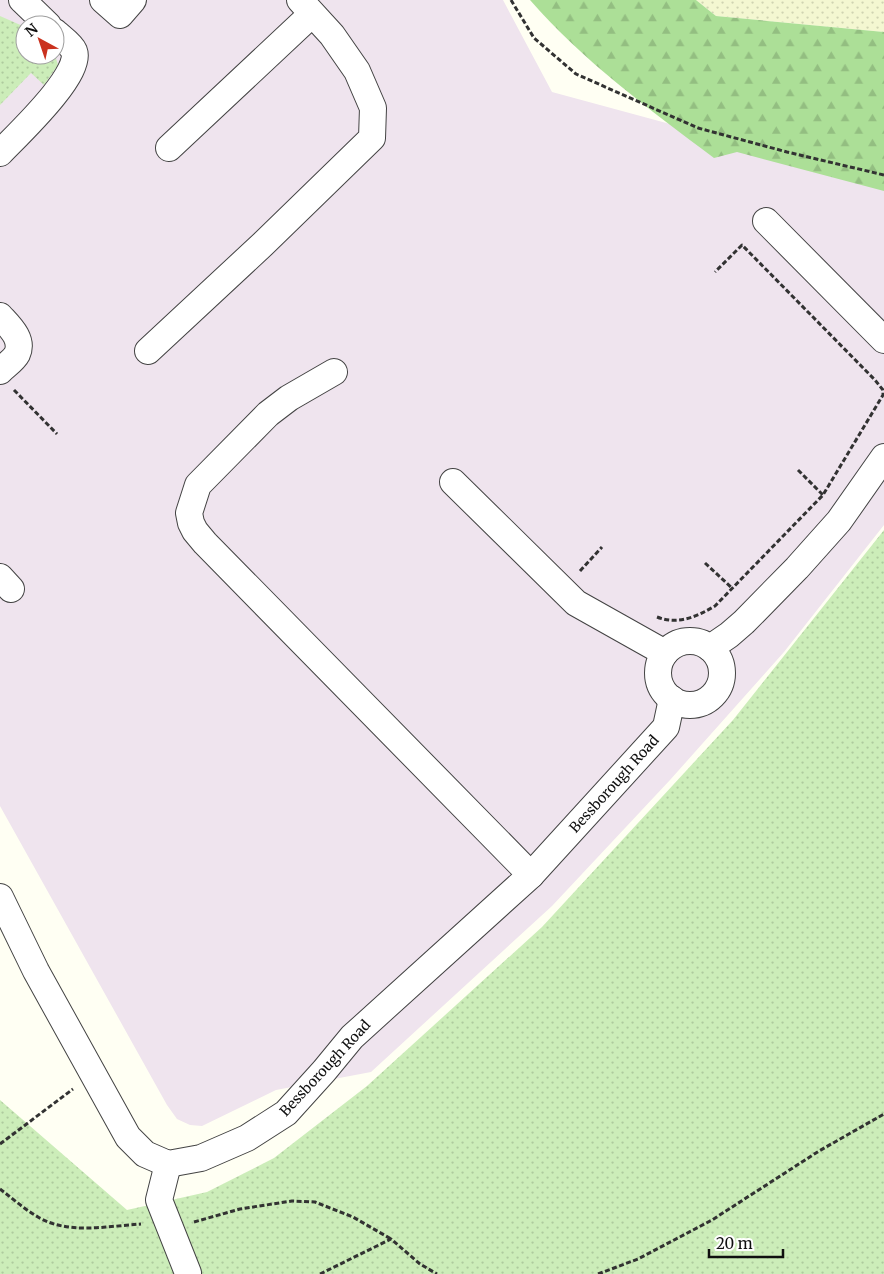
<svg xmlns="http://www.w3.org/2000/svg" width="884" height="1274" font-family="Merriweather,serif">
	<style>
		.industrial { fill: #efe4ee; fill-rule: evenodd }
		.farmland { fill: url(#farmland-dots) }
		.grass { fill: url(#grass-dots) }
		.forest { fill: url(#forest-firs) }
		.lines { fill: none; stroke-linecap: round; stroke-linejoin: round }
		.minor-casing { stroke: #434343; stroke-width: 28 }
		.path { stroke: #323232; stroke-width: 3; stroke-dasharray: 5 2.5; stroke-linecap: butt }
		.minor { stroke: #fff; stroke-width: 26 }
		.labels { text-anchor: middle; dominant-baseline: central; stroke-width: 5; stroke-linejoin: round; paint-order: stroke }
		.street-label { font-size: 14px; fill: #101010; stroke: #fff }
	</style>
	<defs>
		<pattern id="farmland-dots" width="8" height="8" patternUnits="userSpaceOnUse" patternTransform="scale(1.25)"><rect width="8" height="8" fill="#f4f7d1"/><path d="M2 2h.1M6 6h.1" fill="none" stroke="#d0d3b2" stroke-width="1.8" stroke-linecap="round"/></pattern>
		<pattern id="grass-dots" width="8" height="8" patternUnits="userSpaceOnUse" patternTransform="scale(1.25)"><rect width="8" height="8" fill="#ccedb9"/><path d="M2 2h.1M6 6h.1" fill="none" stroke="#aeca9e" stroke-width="1.8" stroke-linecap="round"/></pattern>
		<pattern id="forest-firs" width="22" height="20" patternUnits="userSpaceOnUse" patternTransform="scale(1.25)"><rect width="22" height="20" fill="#acdf97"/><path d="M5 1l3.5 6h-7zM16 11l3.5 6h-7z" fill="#93be81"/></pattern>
	</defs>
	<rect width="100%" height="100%" fill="#fffff3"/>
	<path class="industrial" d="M 0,0 L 503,0 L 552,92 L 884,182 L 884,525 L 784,652 L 670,780 L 552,906 L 371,1072 L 276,1090 L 202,1126 L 190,1125 L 177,1119 L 167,1105 L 0,806 ZM 25,25 L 55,25 L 55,55 L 25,55 Z"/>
	<path class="farmland" d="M 696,0 L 884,0 L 884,32 L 716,16 Z"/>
	<g class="grass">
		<path d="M 0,16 L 25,27 L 25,55 L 55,55 L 58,65 L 44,85 L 31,73 L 0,105 Z"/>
		<path d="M 884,530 L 884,1274 L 0,1274 L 0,1100 L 127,1210 L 207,1192 L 274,1158 L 367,1086 L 542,927 L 733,720 Z"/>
	</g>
	<path class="forest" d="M 530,0 L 696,0 L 716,16 L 884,32 L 884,191 L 737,152 L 714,158 C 649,109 583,61 530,0 Z"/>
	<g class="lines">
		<g class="minor-casing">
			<g id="minor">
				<path d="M 22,0 L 48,25"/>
				<path d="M 103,0 L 120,15 L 133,0"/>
				<path d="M 169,148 L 312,14"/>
				<path d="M 0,153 C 15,137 83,74 74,51 C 71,44 60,37 55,32"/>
				<path d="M 766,221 L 884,340"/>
				<path d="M 0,316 C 9,326 24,339 17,354 C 14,360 5,366 0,371"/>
				<path d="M 148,351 L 263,244 L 372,138 L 373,108 L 357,71 L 332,35 L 300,0"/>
				<path d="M 334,372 L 289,398 L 268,414 L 198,485 L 189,513 L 191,523 L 195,531 L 205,543 L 531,875"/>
				<path d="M 453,482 L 576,603 L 665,653"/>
				<path d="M 0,577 L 11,589"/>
				<circle cx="690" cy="673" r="32"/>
				<path d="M 710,648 L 729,635 L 744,622 L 797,568 L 839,521 L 884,457"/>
				<path d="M 0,897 L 36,971 L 128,1137 L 145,1154 L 168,1164 L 201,1158 L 247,1138 L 286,1113 L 324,1071 L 352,1037 L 531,875 L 666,727 L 672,699"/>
				<path d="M 168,1164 L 159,1200 L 188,1273"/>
			</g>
		</g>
		<g class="path">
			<path d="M 511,0 L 534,38 L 576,74 L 698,128 L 787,152 L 884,175"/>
			<path d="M 14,390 L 57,434"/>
			<path d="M 798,470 L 823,495"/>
			<path d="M 705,563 L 732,588"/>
			<path d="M 580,571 L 602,547"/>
			<path d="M 657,617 C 678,625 696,617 715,606 L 823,495 L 883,395 L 883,390 L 875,380 L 742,245 L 715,272"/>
			<path d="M 0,1144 L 73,1089"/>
			<path d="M 0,1189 C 12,1198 24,1209 38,1217 C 68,1235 107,1226 141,1224"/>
			<path d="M 194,1222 L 240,1209 L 292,1201 L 315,1202 L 353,1217 L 391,1239"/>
			<path d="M 320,1274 L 391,1239 L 420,1264 L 437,1274"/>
			<path d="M 598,1274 L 638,1259 L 712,1220 L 819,1151 L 884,1114"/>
		</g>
		<use href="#minor" class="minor"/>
	</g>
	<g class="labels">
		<g class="street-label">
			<text transform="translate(614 784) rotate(-48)">Bessborough Road</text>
			<text transform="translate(325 1068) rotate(-47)">Bessborough Road</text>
		</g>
	</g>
	<g transform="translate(40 40) rotate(320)"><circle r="24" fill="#ffffff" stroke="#9f9f9f"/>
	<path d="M0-4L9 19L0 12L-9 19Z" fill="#ca311e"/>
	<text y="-8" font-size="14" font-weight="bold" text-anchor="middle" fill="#101010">N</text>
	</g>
	<path d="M709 1249v8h74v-8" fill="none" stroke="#101010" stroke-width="2.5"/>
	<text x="716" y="1249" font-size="15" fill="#101010" stroke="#ffffff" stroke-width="4" paint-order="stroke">20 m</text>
</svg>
